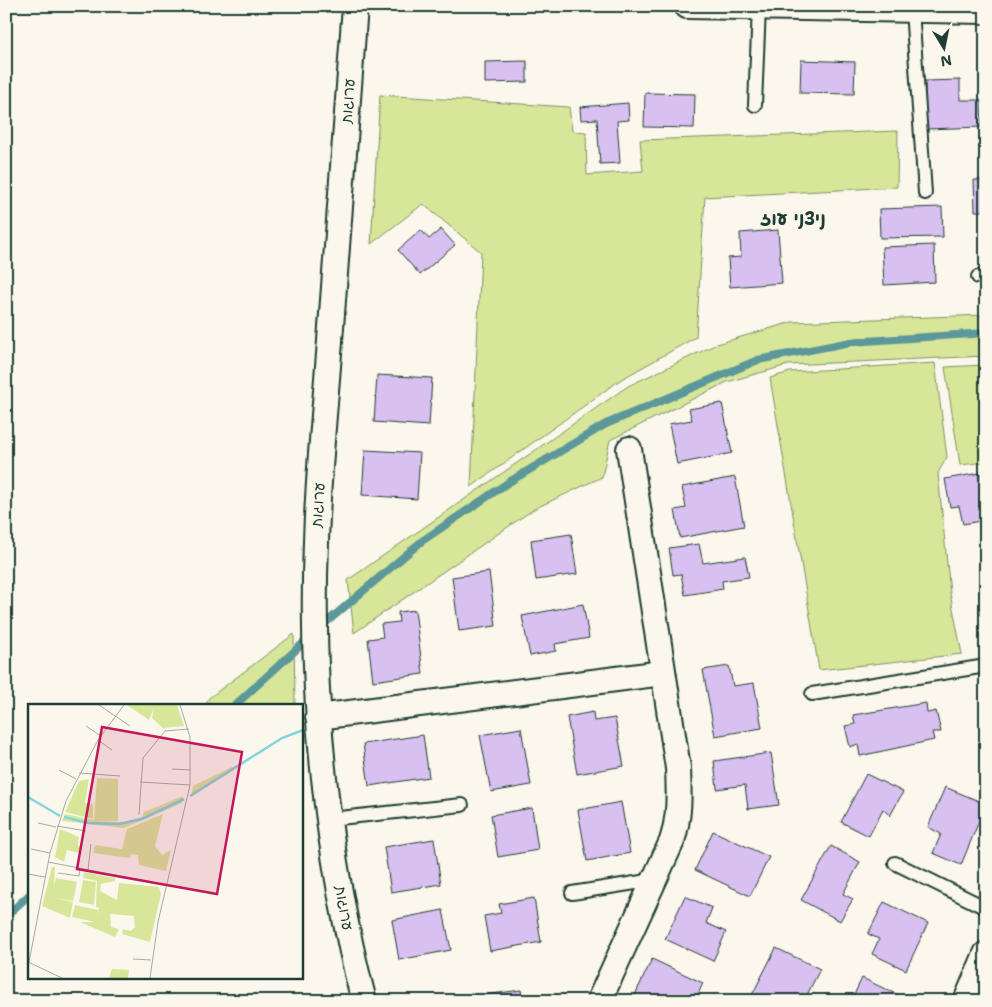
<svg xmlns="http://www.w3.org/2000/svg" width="992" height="1007" font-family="'Shantell Sans','Playpen Sans Hebrew',sans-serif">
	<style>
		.green { fill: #d8e699; stroke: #7c9266 }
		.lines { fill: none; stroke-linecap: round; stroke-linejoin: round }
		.stream { stroke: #5c989a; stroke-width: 8 }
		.building { fill: #d8c0f0; stroke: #1f3d34 }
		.lane-casing { stroke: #1f3d34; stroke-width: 16 }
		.street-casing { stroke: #1f3d34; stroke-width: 28 }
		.lane { stroke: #fbf7ec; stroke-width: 12 }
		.street { stroke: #fbf7ec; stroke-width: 24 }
		.labels { text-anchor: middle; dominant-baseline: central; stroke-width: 4.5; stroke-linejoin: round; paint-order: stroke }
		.street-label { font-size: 15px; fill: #1f3d34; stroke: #fbf7ec }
		.quarter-label { font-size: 18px; font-weight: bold; fill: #1f3d34; stroke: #fbf7ec }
		.inset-river { fill: none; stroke: #84d4de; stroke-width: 2.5 }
		.inset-road { fill: none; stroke: #a3ada2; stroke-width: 1 }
		.view { fill: #c2185b; fill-opacity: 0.15; stroke: #c2185b; stroke-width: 2.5 }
		.inset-edge { fill: none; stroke: #1f3d34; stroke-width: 2.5 }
	</style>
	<rect width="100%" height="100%" fill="#fbf7ec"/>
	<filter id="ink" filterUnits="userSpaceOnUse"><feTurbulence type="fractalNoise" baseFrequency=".02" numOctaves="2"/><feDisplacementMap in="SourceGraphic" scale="10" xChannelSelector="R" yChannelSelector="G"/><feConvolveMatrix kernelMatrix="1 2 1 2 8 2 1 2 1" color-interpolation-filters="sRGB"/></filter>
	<g filter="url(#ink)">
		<g class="green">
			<path d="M 380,95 L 569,107 L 572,131 L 586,132 L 587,175 L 643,171 L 640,140 L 898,131 L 897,187 L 705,197 L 696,337 L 620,380 L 471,487 L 481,252 L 423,204 L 371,244 Z"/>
			<path d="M 986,315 L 986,356 L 788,365 L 727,382 L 610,440 L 602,477 L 534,509 L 354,633 L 348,580 L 628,386 L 717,344 L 792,322 Z"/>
			<path d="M 935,363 L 947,457 L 938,473 L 950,593 L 962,654 L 819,670 L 770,378 L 790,372 Z"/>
			<path d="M 986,365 L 986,462 L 960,465 L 945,367 Z"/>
			<path d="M 294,634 L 295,706 L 205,706 L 209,698 Z"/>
		</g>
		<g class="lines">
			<g class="stream">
				<path d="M 321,627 L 422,541 L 509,482 L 606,424 L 758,360 L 851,342 L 986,333"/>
				<path d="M 234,706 L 310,637"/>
				<path d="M 6,916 L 29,895"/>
			</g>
		</g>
		<g class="building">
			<path d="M 801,60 L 855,62 L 854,94 L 800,93 Z"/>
			<path d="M 527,61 L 527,82 L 485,83 L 485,62 Z"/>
			<path d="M 960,80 L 960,100 L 981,100 L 982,127 L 926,129 L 925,81 Z"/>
			<path d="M 645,93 L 695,94 L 694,128 L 644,127 Z"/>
			<path d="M 628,103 L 629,120 L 617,121 L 620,163 L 600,164 L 597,119 L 581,120 L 580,107 Z"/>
			<path d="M 974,180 L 986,180 L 986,211 L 975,211 Z"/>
			<path d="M 942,207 L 943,237 L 880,238 L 879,209 Z"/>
			<path d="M 441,229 L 455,245 L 420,275 L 398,250 L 421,230 L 429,239 Z"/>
			<path d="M 778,230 L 782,283 L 730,287 L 728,258 L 741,257 L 740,233 Z"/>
			<path d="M 934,245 L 935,282 L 884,285 L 882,247 Z"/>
			<path d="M 377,375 L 432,378 L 429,426 L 374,422 Z"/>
			<path d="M 722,403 L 732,453 L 677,464 L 669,424 L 692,420 L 689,409 Z"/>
			<path d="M 365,450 L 420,453 L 417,499 L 362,495 Z"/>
			<path d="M 980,473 L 982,483 L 986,483 L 986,520 L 963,524 L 959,506 L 950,507 L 945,479 Z"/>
			<path d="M 735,477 L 744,526 L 680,538 L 675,510 L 686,508 L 682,487 Z"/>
			<path d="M 571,534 L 577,574 L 536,580 L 531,540 Z"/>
			<path d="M 699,544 L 703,563 L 745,557 L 749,577 L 722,581 L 723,589 L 685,595 L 681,574 L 673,575 L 669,548 Z"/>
			<path d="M 489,572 L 496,626 L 459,631 L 452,577 Z"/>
			<path d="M 583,604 L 589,638 L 555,644 L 556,651 L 530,656 L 522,616 Z"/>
			<path d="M 415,610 L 423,674 L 373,681 L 368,639 L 383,637 L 381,624 L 399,622 L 398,612 Z"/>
			<path d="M 729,666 L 733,686 L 754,683 L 762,728 L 715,736 L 703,670 Z"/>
			<path d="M 926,703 L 927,713 L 936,711 L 941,732 L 932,732 L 934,740 L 860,756 L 858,744 L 850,747 L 845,726 L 855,724 L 853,715 Z"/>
			<path d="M 593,712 L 594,721 L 615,718 L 624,766 L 577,774 L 567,717 Z"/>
			<path d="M 521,728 L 531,785 L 491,792 L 480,735 Z"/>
			<path d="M 423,735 L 429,777 L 369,786 L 363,744 Z"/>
			<path d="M 771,753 L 779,805 L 748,809 L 745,785 L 717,789 L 714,761 Z"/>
			<path d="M 866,774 L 903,792 L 890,816 L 883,809 L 869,836 L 841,822 Z"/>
			<path d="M 945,787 L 986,804 L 961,865 L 933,853 L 941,834 L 928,827 Z"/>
			<path d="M 621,802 L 630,853 L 587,861 L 578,810 Z"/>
			<path d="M 532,808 L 538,850 L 498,857 L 491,815 Z"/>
			<path d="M 713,831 L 769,857 L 750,896 L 695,870 Z"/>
			<path d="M 434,839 L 441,884 L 391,892 L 384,847 Z"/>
			<path d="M 831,846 L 860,862 L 843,894 L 853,899 L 840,921 L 801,900 Z"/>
			<path d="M 685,896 L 712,908 L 706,923 L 726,932 L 713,961 L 665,939 Z"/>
			<path d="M 534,898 L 541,942 L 490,951 L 484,916 L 501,913 L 499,904 Z"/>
			<path d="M 884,902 L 928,923 L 906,970 L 872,954 L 879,939 L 868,934 Z"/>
			<path d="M 443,910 L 451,950 L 399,960 L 392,920 Z"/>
			<path d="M 776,948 L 820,969 L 804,1001 L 749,1001 Z"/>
			<path d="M 652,959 L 703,983 L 695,1001 L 641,1001 L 634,997 Z"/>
			<path d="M 862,978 L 898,995 L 895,1001 L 851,1001 Z"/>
			<path d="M 521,990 L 523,1001 L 456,1001 L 456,999 Z"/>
		</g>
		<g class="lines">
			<g class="lane-casing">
				<g id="lane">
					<path d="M 912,10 L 925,193"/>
					<path d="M 755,105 L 759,7"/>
					<path d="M 978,277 L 986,277"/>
					<path d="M 812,694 L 986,666"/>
					<path d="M 330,819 L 462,805"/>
					<path d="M 895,863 L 986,908"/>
					<path d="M 572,893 L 654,880"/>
				</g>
			</g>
			<g class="street-casing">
				<g id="street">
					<path d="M 355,6 C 347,113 339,220 331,327 C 326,399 318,471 316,542 C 310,691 326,857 364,1001"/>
					<path d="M 687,6 L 986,11"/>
					<path d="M 318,717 L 663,673"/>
					<path d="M 599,1001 L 672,841 C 680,816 679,794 678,768 L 629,449"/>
					<path d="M 966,1001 L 986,954"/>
				</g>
			</g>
			<use href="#lane" class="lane"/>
			<use href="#street" class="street"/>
		</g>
	</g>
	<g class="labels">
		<g class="street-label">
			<text transform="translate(348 101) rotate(-86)">ערוגות</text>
			<text transform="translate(318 505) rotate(-86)">ערוגות</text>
			<text transform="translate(344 908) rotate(80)">ערוגות</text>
		</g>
		<g class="quarter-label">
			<text x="793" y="219">ניצני עוז</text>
		</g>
	</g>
	<g transform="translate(28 704)">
		<rect width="275" height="275" fill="#fbf7ec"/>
		<path d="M 99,1 L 149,1 L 156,22 L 135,24 L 124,14 L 126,4 L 121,16 ZM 204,63 L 206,66 L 163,93 L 165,82 ZM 69,74 L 90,75 L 90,117 L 69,117 L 96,118 L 114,113 L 116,108 L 155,92 L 154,99 L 96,124 L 34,117 L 37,110 L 66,116 ZM 61,75 L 57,99 L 65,100 L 65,115 L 37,108 L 51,77 ZM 135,110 L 127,142 L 134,151 L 143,146 L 138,167 L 111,161 L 110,151 L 103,150 L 102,154 L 65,149 L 67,141 L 94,145 L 99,125 ZM 32,125 L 51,133 L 50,141 L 53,142 L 51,149 L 39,146 L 36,158 L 27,153 ZM 24,163 L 27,163 L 26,182 L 28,174 L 49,178 L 45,197 L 27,194 L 45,198 L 42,214 L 14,202 ZM 56,168 L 87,174 L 87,177 L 73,180 L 72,187 L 89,196 L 91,179 L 131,183 L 133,190 L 122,238 L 94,230 L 95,225 L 103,227 L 107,223 L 106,212 L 82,210 L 83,223 L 91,225 L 87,233 L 52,218 L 67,218 L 44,213 L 47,201 L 70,206 L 69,213 L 71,204 L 68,203 L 69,177 L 55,174 ZM 55,176 L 68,178 L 66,201 L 51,198 ZM 84,265 L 101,266 L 100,274 L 81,274 Z" fill="#d8e699"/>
		<path class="inset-river" d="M 162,92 L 254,34 L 275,26M 0,93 L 32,112M 36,113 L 60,119 L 91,120 L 114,115 L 156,95"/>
		<path class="inset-road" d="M 71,1 L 102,22M 58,22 L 73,32M 70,36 L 84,46M 144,65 L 163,66M 31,66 L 48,75M 51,69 L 92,72M 112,78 L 162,81M 111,111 L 115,54 L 137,27 L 161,25M 10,119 L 28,123M 29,122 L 58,127M 3,145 L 22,149M 20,158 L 139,181M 60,166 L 63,140M 30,169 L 51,172 L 52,164M 0,170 L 17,173M 105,255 L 123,256M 0,258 L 34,274M 1,258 L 22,149 L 38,97 L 70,36 L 96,1M 122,274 L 130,218 L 162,81 L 162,33 L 152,1"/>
		<path class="view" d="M 74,23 L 214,48 L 189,190 L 49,165 Z"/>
		<rect width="275" height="275" class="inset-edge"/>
	</g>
	<rect width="992" height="1007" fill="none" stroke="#fbf7ec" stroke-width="25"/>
	<rect x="12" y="12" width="967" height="982" fill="none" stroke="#1f3d34" stroke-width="2" filter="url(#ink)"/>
	<g transform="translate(944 48) rotate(170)" stroke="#fbf7ec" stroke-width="4" paint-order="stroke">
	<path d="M0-4L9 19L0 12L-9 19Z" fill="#1f3d34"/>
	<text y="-8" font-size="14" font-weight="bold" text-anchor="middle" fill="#1f3d34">N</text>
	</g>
</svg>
